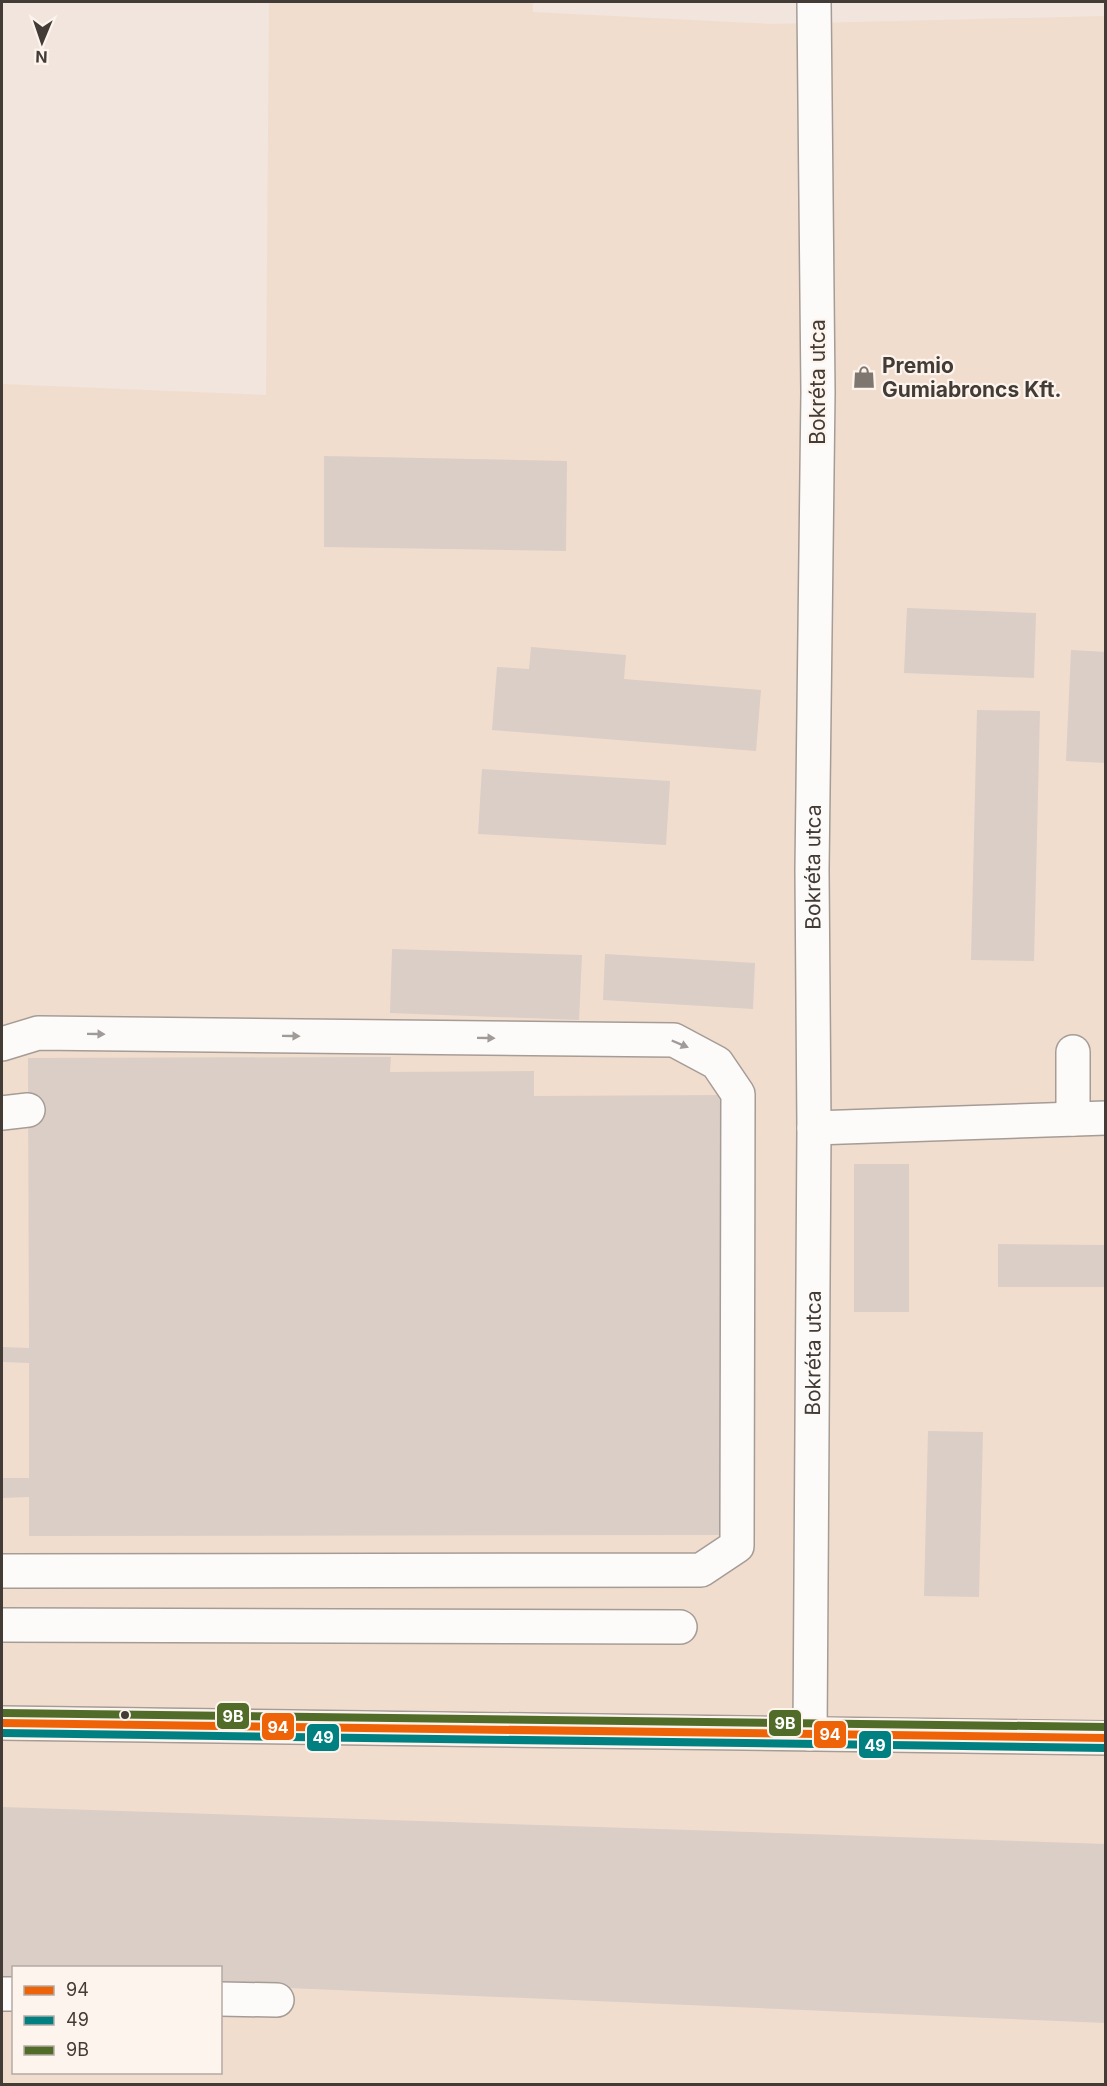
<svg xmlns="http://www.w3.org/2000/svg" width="1107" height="2086" font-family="Inter,sans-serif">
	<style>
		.built { fill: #f0ddce; fill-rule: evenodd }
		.building { fill: #dacec6 }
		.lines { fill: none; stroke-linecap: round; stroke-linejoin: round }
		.minor-casing { stroke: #a59c96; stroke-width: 36 }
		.minor { stroke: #fdfbfa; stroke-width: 33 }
		.bus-1-casing { stroke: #fdf4ee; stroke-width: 12 }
		.bus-2-casing { stroke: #fdf4ee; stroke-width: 12 }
		.bus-3-casing { stroke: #fdf4ee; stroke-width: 12 }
		.bus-1 { stroke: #ef6308; stroke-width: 8 }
		.bus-2 { stroke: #008080; stroke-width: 8 }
		.bus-3 { stroke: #516c28; stroke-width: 8 }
		.oneway { fill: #a09b98 }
		.bus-dot { fill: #433b35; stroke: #fdf4ee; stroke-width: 2 }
		.labels { text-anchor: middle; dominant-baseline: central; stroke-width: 4.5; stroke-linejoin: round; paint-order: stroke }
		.poi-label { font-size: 21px; font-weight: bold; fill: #433b35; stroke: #fdf4ee; text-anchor: start }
		.street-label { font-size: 21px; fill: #433b35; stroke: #fdf4ee }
		.line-badge { stroke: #fdf4ee; stroke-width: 2 }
		.badge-label { font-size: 16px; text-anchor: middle; font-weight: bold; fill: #fff }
	</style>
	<rect width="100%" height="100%" fill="#f1e5dd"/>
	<path class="built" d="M 269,2 L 533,2 L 533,12 L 773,24 L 1105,16 L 1105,2084 L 2,2084 L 2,384 L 266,395 ZM 14,1968 L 220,1968 L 220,2072 L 14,2072 Z"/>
	<g class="building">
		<path d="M 324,456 L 567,461 L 566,551 L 324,547 Z"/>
		<path d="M 907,608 L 1036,613 L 1034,678 L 904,673 Z"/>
		<path d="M 531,647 L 626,655 L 624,679 L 761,690 L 756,751 L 492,730 L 497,667 L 529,669 Z"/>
		<path d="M 1071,650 L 1106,652 L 1106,763 L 1066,761 Z"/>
		<path d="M 977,710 L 1040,711 L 1034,961 L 971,960 Z"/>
		<path d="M 482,769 L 670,781 L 666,845 L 478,834 Z"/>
		<path d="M 392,949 L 582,955 L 579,1020 L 390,1013 Z"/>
		<path d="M 605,954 L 755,963 L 753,1009 L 603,1000 Z"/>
		<path d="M 391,1057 L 390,1072 L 534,1071 L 534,1096 L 723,1095 L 724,1535 L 29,1536 L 29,1497 L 2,1498 L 2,1478 L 29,1478 L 29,1363 L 2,1362 L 2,1347 L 29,1348 L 28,1058 Z"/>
		<rect x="854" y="1164" width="55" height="148"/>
		<path d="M 998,1244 L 1106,1245 L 1106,1287 L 998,1287 Z"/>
		<path d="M 928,1431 L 983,1432 L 979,1597 L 924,1596 Z"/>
		<path d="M 2,1807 L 1106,1844 L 1106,2023 L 220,1985 L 220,1968 L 14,1968 L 14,1977 L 2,1976 Z"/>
	</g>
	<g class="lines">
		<g class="minor-casing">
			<g id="minor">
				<path d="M 2,1044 L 38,1033 L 674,1040 L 717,1063 L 738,1094 L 737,1546 L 701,1570 L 2,1571"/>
				<path d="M 2,1113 L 28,1110"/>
				<path d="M 1073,1119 L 1073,1052"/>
				<path d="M 814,1128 L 1106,1118"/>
				<path d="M 2,1625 L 680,1627"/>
				<path d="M 2,1723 L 1106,1738"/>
				<path id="s1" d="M 810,1734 L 814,1128 L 812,870 L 818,392 L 814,2"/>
				<path d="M 2,1994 L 14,1994"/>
				<path d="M 220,1999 L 277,2000"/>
			</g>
		</g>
		<use href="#minor" class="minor"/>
		<g class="bus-1-casing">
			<path id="bus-1" d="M 2,1723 L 1106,1738"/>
		</g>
		<g class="bus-2-casing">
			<path id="bus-2" d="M 2,1733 L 1106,1748"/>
		</g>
		<g class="bus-3-casing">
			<path id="bus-3" d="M 2,1713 L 1106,1727"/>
		</g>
		<use href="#bus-1" class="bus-1"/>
		<use href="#bus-2" class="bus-2"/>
		<use href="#bus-3" class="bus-3"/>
	</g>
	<defs><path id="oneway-solid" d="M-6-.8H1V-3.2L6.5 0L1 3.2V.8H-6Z" transform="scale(1.5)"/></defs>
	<g class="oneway">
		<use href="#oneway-solid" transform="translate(96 1034) rotate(1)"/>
		<use href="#oneway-solid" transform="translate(291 1036) rotate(1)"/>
		<use href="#oneway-solid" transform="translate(486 1038) rotate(1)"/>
		<use href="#oneway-solid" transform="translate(680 1044) rotate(23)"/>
	</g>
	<defs>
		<g id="shop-bare" transform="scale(1.8)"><path d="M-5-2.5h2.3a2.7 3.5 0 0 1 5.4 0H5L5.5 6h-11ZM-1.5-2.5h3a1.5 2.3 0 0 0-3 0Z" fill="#807670" stroke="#fdf4ee" stroke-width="2.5" paint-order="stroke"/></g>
	</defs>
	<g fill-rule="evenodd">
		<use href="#shop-bare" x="864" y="377"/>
	</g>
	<circle class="bus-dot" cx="125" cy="1715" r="5"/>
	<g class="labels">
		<g class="poi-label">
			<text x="882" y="365">Premio<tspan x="882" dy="24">Gumiabroncs Kft.</tspan></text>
		</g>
		<g class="street-label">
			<text transform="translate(817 382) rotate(-90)">Bokréta utca</text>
			<text stroke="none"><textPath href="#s1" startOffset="867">Bokréta utca</textPath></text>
			<text stroke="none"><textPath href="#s1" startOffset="381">Bokréta utca</textPath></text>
		</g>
	</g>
	<g class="line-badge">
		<rect x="216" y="1702" width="34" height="28" rx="6" fill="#516c28"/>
		<rect x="768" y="1709" width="34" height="28" rx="6" fill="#516c28"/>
		<rect x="261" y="1712" width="34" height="29" rx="6" fill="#ef6308"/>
		<rect x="813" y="1720" width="34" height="29" rx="6" fill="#ef6308"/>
		<rect x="306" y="1723" width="34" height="29" rx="6" fill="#008080"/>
		<rect x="858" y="1730" width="34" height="29" rx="6" fill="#008080"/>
	</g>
	<g class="badge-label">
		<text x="233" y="1722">9B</text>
		<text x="785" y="1729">9B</text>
		<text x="278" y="1733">94</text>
		<text x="830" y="1740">94</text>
		<text x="323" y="1743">49</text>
		<text x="875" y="1751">49</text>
	</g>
	<rect width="1107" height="2086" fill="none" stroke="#433b35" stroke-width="6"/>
	<rect x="12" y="1966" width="210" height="108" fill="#fdf4ee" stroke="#b3aaa4" stroke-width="1.5"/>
	<rect x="24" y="1986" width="30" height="9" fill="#ef6308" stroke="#b3aaa4" stroke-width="1.5"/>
	<text x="66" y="1996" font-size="18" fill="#433b35">94</text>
	<rect x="24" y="2016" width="30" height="9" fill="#008080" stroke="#b3aaa4" stroke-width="1.5"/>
	<text x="66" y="2026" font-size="18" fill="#433b35">49</text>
	<rect x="24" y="2046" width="30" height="9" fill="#516c28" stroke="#b3aaa4" stroke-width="1.5"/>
	<text x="66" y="2056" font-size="18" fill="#433b35">9B</text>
	<g transform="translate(42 42) rotate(182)" stroke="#fdf4ee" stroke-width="4.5" paint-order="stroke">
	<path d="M0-4.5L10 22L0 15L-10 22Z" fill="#433b35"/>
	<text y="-9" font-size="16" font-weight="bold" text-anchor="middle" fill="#433b35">N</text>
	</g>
</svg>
